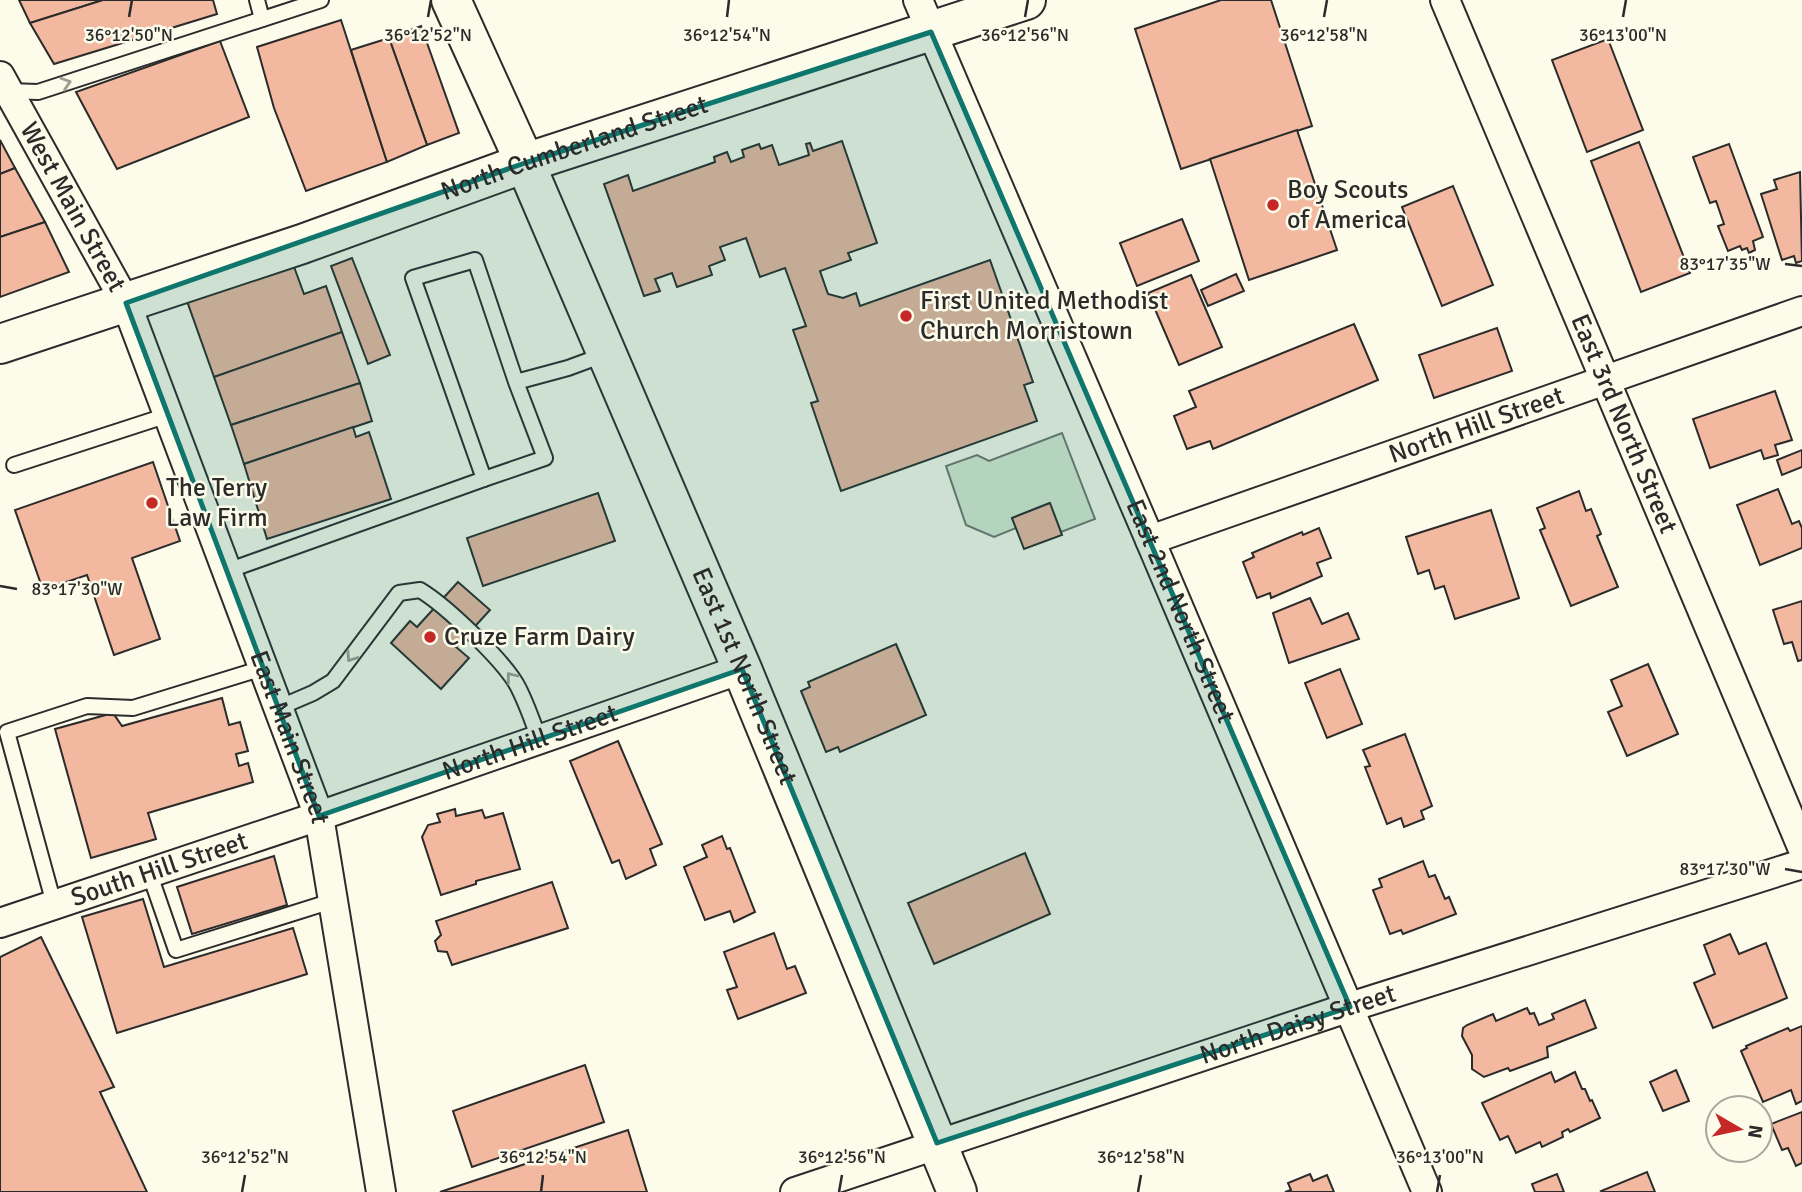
<svg xmlns="http://www.w3.org/2000/svg" width="1802" height="1192" font-family="Signika,sans-serif">
	<style>
		.green { fill: #deebd1; stroke: #74746e; stroke-width: 2 }
		.building { fill: #f2b8a0; stroke: #2b2b2b; stroke-width: 2 }
		.lines { fill: none; stroke-linecap: round; stroke-linejoin: round }
		.service-casing { stroke: #2b2b2b; stroke-width: 18 }
		.minor-casing { stroke: #2b2b2b; stroke-width: 32 }
		.secondary-casing { stroke: #2b2b2b; stroke-width: 42 }
		.service { stroke: #fdfbea; stroke-width: 14 }
		.minor { stroke: #fdfbea; stroke-width: 28 }
		.secondary { stroke: #fdfbea; stroke-width: 38 }
		.oneway { stroke: #9e9d94 }
		.marked { fill: #0f766e; fill-opacity: 0.2; stroke: #0f766e; stroke-width: 5; stroke-linejoin: round }
		.ticks { fill: none; stroke: #2b2b2b; stroke-width: 2.5 }
		.poi-dot { fill: #c62828; stroke: #fdfbea; stroke-width: 2.5 }
		.labels { text-anchor: middle; dominant-baseline: central; stroke-width: 5; stroke-linejoin: round; paint-order: stroke }
		.street-label { font-size: 26px; fill: #2b2b2b; stroke: #fdfbea }
		.poi-label { font-size: 26px; fill: #2b2b2b; stroke: #fdfbea; text-anchor: start }
		.ticks-label { font-size: 18px; text-anchor: middle; fill: #2b2b2b; stroke: #fdfbea; stroke-width: 5; stroke-linejoin: round; paint-order: stroke }
	</style>
	<rect width="100%" height="100%" fill="#fdfbea"/>
	<path class="green" d="M 1062,433 L 1095,519 L 1061,532 L 1049,503 L 1012,518 L 1016,528 L 994,537 L 966,525 L 946,466 L 977,455 L 989,461 Z"/>
	<g class="building">
		<path d="M 19,0 L 103,0 L 30,23 Z"/>
		<path d="M 103,0 L 213,0 L 217,14 L 54,64 L 30,23 Z"/>
		<path d="M 1221,0 L 1271,0 L 1312,126 L 1181,169 L 1135,29 Z"/>
		<path d="M 341,20 L 387,162 L 306,191 L 274,108 L 257,47 Z"/>
		<path d="M 421,26 L 459,133 L 427,145 L 389,38 Z"/>
		<path d="M 389,38 L 427,145 L 387,162 L 351,50 Z"/>
		<path d="M 1608,39 L 1643,130 L 1587,152 L 1552,60 Z"/>
		<path d="M 220,41 L 249,117 L 117,169 L 76,92 Z"/>
		<path d="M 1297,130 L 1337,250 L 1249,280 L 1210,159 Z"/>
		<path d="M 0,140 L 15,168 L 0,174 Z"/>
		<path d="M 842,141 L 877,243 L 848,253 L 851,260 L 820,271 L 828,294 L 843,298 L 856,293 L 860,306 L 990,260 L 1033,382 L 1024,385 L 1037,421 L 841,491 L 811,403 L 818,401 L 793,330 L 806,326 L 785,268 L 760,277 L 746,238 L 720,247 L 725,260 L 709,266 L 712,275 L 677,287 L 672,273 L 655,279 L 660,291 L 644,296 L 604,184 L 628,175 L 633,191 L 715,162 L 714,157 L 727,152 L 731,162 L 744,157 L 742,150 L 759,144 L 761,149 L 772,145 L 779,165 L 809,155 L 806,144 L 810,143 L 813,151 Z"/>
		<path d="M 1639,142 L 1690,273 L 1641,292 L 1591,161 Z"/>
		<path d="M 1729,144 L 1763,237 L 1753,241 L 1755,250 L 1749,253 L 1747,248 L 1742,250 L 1740,246 L 1728,251 L 1718,226 L 1724,224 L 1716,201 L 1710,203 L 1693,157 Z"/>
		<path d="M 15,168 L 45,222 L 0,237 L 0,174 Z"/>
		<path d="M 1800,172 L 1802,261 L 1796,263 L 1794,256 L 1782,260 L 1761,194 L 1777,189 L 1774,180 Z"/>
		<path d="M 1453,186 L 1493,285 L 1442,306 L 1402,207 Z"/>
		<path d="M 1182,219 L 1199,261 L 1137,286 L 1120,243 Z"/>
		<path d="M 45,222 L 69,272 L 0,297 L 0,237 Z"/>
		<path d="M 352,258 L 390,355 L 368,364 L 331,266 Z"/>
		<path d="M 293,264 L 304,294 L 326,286 L 342,332 L 214,377 L 187,301 Z"/>
		<path d="M 1236,274 L 1244,291 L 1208,306 L 1201,290 Z"/>
		<path d="M 1191,275 L 1222,347 L 1179,365 L 1148,293 Z"/>
		<path d="M 1354,324 L 1378,380 L 1213,449 L 1210,441 L 1187,449 L 1174,416 L 1196,407 L 1189,391 Z"/>
		<path d="M 1497,328 L 1512,371 L 1434,398 L 1419,355 Z"/>
		<path d="M 342,332 L 360,383 L 231,425 L 214,377 Z"/>
		<path d="M 360,383 L 372,421 L 244,464 L 231,425 Z"/>
		<path d="M 1775,391 L 1792,440 L 1775,445 L 1778,455 L 1764,459 L 1761,450 L 1710,468 L 1693,419 Z"/>
		<path d="M 353,427 L 356,437 L 369,432 L 391,499 L 267,539 L 244,464 Z"/>
		<path d="M 1802,450 L 1802,467 L 1782,475 L 1777,460 Z"/>
		<path d="M 153,462 L 180,541 L 132,558 L 160,639 L 114,655 L 87,575 L 43,590 L 15,510 Z"/>
		<path d="M 1778,489 L 1792,524 L 1799,521 L 1802,528 L 1802,548 L 1760,565 L 1737,505 Z"/>
		<path d="M 1579,491 L 1586,511 L 1591,509 L 1601,534 L 1597,536 L 1618,587 L 1571,606 L 1540,530 L 1545,528 L 1537,508 Z"/>
		<path d="M 598,493 L 615,541 L 483,586 L 467,538 Z"/>
		<path d="M 1050,503 L 1062,535 L 1024,549 L 1012,518 Z"/>
		<path d="M 1491,510 L 1519,598 L 1455,619 L 1444,586 L 1435,589 L 1429,570 L 1418,574 L 1406,537 Z"/>
		<path d="M 1319,528 L 1331,558 L 1317,563 L 1322,576 L 1271,598 L 1270,593 L 1257,598 L 1243,562 L 1254,557 L 1252,553 L 1302,532 L 1303,535 Z"/>
		<path d="M 458,582 L 490,610 L 456,647 L 469,658 L 441,689 L 391,643 L 410,621 L 417,627 Z"/>
		<path d="M 1310,598 L 1322,624 L 1348,613 L 1359,639 L 1289,663 L 1273,613 Z"/>
		<path d="M 1802,601 L 1802,660 L 1798,661 L 1792,642 L 1784,644 L 1773,610 Z"/>
		<path d="M 896,644 L 926,715 L 840,752 L 838,747 L 826,752 L 801,691 L 810,687 L 808,682 Z"/>
		<path d="M 1648,664 L 1678,734 L 1627,756 L 1608,712 L 1622,706 L 1611,680 Z"/>
		<path d="M 1340,669 L 1362,724 L 1327,738 L 1305,683 Z"/>
		<path d="M 222,698 L 229,725 L 240,722 L 248,751 L 236,754 L 239,766 L 248,763 L 253,782 L 148,813 L 156,839 L 91,858 L 55,729 L 113,713 L 122,726 Z"/>
		<path d="M 1405,734 L 1432,806 L 1421,811 L 1424,819 L 1404,827 L 1401,818 L 1387,824 L 1365,767 L 1370,766 L 1363,750 Z"/>
		<path d="M 618,741 L 662,844 L 650,849 L 656,865 L 626,879 L 619,860 L 612,863 L 570,761 Z"/>
		<path d="M 455,809 L 456,816 L 482,810 L 485,818 L 503,813 L 520,869 L 476,881 L 476,884 L 441,895 L 422,837 L 428,825 L 440,822 L 437,814 Z"/>
		<path d="M 722,836 L 727,849 L 730,848 L 755,912 L 734,922 L 730,911 L 705,920 L 684,867 L 707,857 L 702,845 Z"/>
		<path d="M 1025,853 L 1050,914 L 934,964 L 908,903 Z"/>
		<path d="M 274,856 L 287,905 L 192,934 L 177,887 Z"/>
		<path d="M 1423,861 L 1429,877 L 1435,875 L 1445,899 L 1449,897 L 1456,914 L 1403,934 L 1401,930 L 1390,934 L 1373,890 L 1382,887 L 1379,879 Z"/>
		<path d="M 552,882 L 568,928 L 452,965 L 447,952 L 438,951 L 435,941 L 441,935 L 436,921 Z"/>
		<path d="M 143,899 L 164,967 L 293,928 L 307,974 L 117,1033 L 82,917 Z"/>
		<path d="M 774,933 L 787,969 L 795,966 L 806,993 L 738,1019 L 727,990 L 737,987 L 724,952 Z"/>
		<path d="M 1730,934 L 1739,954 L 1766,943 L 1787,998 L 1713,1028 L 1694,983 L 1715,974 L 1704,945 Z"/>
		<path d="M 41,937 L 114,1087 L 100,1092 L 147,1192 L 0,1192 L 0,957 Z"/>
		<path d="M 1585,1000 L 1596,1028 L 1547,1047 L 1548,1057 L 1510,1071 L 1508,1068 L 1484,1077 L 1472,1069 L 1472,1055 L 1462,1036 L 1463,1028 L 1467,1025 L 1493,1014 L 1496,1021 L 1527,1008 L 1530,1014 L 1534,1013 L 1539,1025 L 1554,1019 L 1552,1014 Z"/>
		<path d="M 1802,1026 L 1802,1101 L 1796,1104 L 1791,1090 L 1763,1102 L 1741,1051 L 1747,1048 L 1746,1046 L 1788,1028 L 1790,1031 Z"/>
		<path d="M 585,1065 L 604,1122 L 472,1167 L 453,1111 Z"/>
		<path d="M 1676,1070 L 1689,1101 L 1663,1111 L 1650,1082 Z"/>
		<path d="M 1551,1072 L 1555,1082 L 1575,1072 L 1582,1089 L 1585,1089 L 1590,1101 L 1592,1100 L 1600,1118 L 1570,1132 L 1568,1129 L 1562,1132 L 1563,1137 L 1542,1147 L 1540,1142 L 1516,1153 L 1508,1136 L 1500,1140 L 1482,1103 Z"/>
		<path d="M 1802,1112 L 1802,1163 L 1796,1166 L 1788,1148 L 1782,1150 L 1771,1124 Z"/>
		<path d="M 628,1130 L 647,1192 L 440,1192 Z"/>
		<path d="M 1647,1172 L 1655,1192 L 1602,1192 L 1601,1191 Z"/>
		<path d="M 1310,1174 L 1313,1181 L 1327,1175 L 1334,1192 L 1285,1192 L 1291,1190 L 1288,1183 Z"/>
		<path d="M 1557,1174 L 1564,1192 L 1535,1192 L 1532,1184 Z"/>
	</g>
	<g class="lines">
		<g class="service-casing">
			<g id="service">
				<path d="M 257,0 L 262,19"/>
				<path d="M 8,91 L 38,92 L 321,0"/>
				<path d="M 516,382 L 545,458 L 484,479 L 413,278 L 475,260 L 516,382 L 568,368 L 606,354"/>
				<path d="M 14,465 L 168,415"/>
				<path d="M 227,571 L 484,479"/>
				<path d="M 278,708 L 313,693 L 333,681 L 399,593 L 420,590 C 445,605 507,663 519,689 C 527,705 533,722 539,739"/>
				<path d="M 149,872 L 176,950 L 332,901"/>
				<path d="M 54,904 L 7,732 L 87,706 L 133,708 L 263,668"/>
			</g>
		</g>
		<g class="minor-casing">
			<g id="minor">
				<path id="s1" d="M 918,0 L 1150,540 L 1427,1192"/>
				<path id="s2" d="M 1445,0 L 1802,847"/>
				<path id="s3" d="M 0,76 L 126,303 L 319,816 L 381,1192"/>
				<path id="s4" d="M 1150,540 L 1802,311"/>
				<path id="s5" d="M 0,923 L 319,816 L 742,669"/>
				<path id="s6" d="M 795,1192 L 1350,1007 L 1802,864"/>
			</g>
		</g>
		<g class="secondary-casing">
			<g id="secondary">
				<path id="s7" d="M 451,0 L 525,163 L 742,669 L 957,1192"/>
				<path id="s8" d="M 0,344 L 302,244 L 525,163 L 1026,0"/>
			</g>
		</g>
		<use href="#service" class="service"/>
		<use href="#minor" class="minor"/>
		<use href="#secondary" class="secondary"/>
	</g>
	<defs><path id="oneway-chevron" d="M-2-3.5L2.5 0L-2 3.5" fill="none" stroke-width="1.6" stroke-linecap="round" stroke-linejoin="round" transform="scale(1.75)"/></defs>
	<g class="oneway">
		<use href="#oneway-chevron" transform="translate(66 83) rotate(-18)"/>
		<use href="#oneway-chevron" transform="translate(351 657) rotate(124)"/>
		<use href="#oneway-chevron" transform="translate(511 677) rotate(-128)"/>
	</g>
	<path class="marked" d="M 931,32 L 1350,1007 L 937,1143 L 742,669 L 319,816 L 126,303 L 525,163 Z"/>
	<path class="ticks" d="M 129,17 L 132,0M 428,17 L 431,0M 727,17 L 729,0M 1025,17 L 1028,0M 1324,17 L 1327,0M 1623,17 L 1626,0M 1785,264 L 1802,266M 0,586 L 17,589M 1785,869 L 1802,872M 242,1192 L 245,1175M 541,1192 L 543,1175M 839,1192 L 842,1175M 1138,1192 L 1141,1175M 1437,1192 L 1440,1175"/>
	<g class="poi-dot">
		<circle cx="1273" cy="205" r="7"/>
		<circle cx="906" cy="316" r="7"/>
		<circle cx="152" cy="503" r="7"/>
		<circle cx="430" cy="637" r="7"/>
	</g>
	<g class="labels">
		<g class="street-label">
			<text stroke="none"><textPath href="#s8" startOffset="607">North Cumberland Street</textPath></text>
			<text stroke="none"><textPath href="#s3" startOffset="150">West Main Street</textPath></text>
			<text stroke="none"><textPath href="#s2" startOffset="460">East 3rd North Street</textPath></text>
			<text stroke="none"><textPath href="#s4" startOffset="346">North Hill Street</textPath></text>
			<text stroke="none"><textPath href="#s1" startOffset="665">East 2nd North Street</textPath></text>
			<text stroke="none"><textPath href="#s7" startOffset="737">East 1st North Street</textPath></text>
			<text stroke="none"><textPath href="#s3" startOffset="724">East Main Street</textPath></text>
			<text stroke="none"><textPath href="#s5" startOffset="560">North Hill Street</textPath></text>
			<text stroke="none"><textPath href="#s5" startOffset="168">South Hill Street</textPath></text>
			<text stroke="none"><textPath href="#s6" startOffset="530">North Daisy Street</textPath></text>
		</g>
		<g class="poi-label">
			<text x="1287" y="190">Boy Scouts<tspan x="1287" dy="30">of America</tspan></text>
			<text x="920" y="301">First United Methodist<tspan x="920" dy="30">Church Morristown</tspan></text>
			<text x="166" y="488">The Terry<tspan x="166" dy="30">Law Firm</tspan></text>
			<text x="444" y="637">Cruze Farm Dairy</text>
		</g>
	</g>
	<g class="ticks-label">
		<text x="129" y="41">36°12'50"N</text>
		<text x="428" y="41">36°12'52"N</text>
		<text x="727" y="41">36°12'54"N</text>
		<text x="1025" y="41">36°12'56"N</text>
		<text x="1324" y="41">36°12'58"N</text>
		<text x="1623" y="41">36°13'00"N</text>
		<text x="1725" y="270">83°17'35"W</text>
		<text x="77" y="595">83°17'30"W</text>
		<text x="1725" y="875">83°17'30"W</text>
		<text x="245" y="1163">36°12'52"N</text>
		<text x="543" y="1163">36°12'54"N</text>
		<text x="842" y="1163">36°12'56"N</text>
		<text x="1141" y="1163">36°12'58"N</text>
		<text x="1440" y="1163">36°13'00"N</text>
	</g>
	<g transform="translate(1739 1129) rotate(99)"><circle r="33" fill="#fdfbea" stroke="#a9a89e" stroke-width="2"/>
	<path d="M0-5L12 26L0 18L-12 26Z" fill="#c62828"/>
	<text y="-10" font-size="19" font-weight="bold" text-anchor="middle" fill="#2b2b2b">N</text>
	</g>
</svg>
